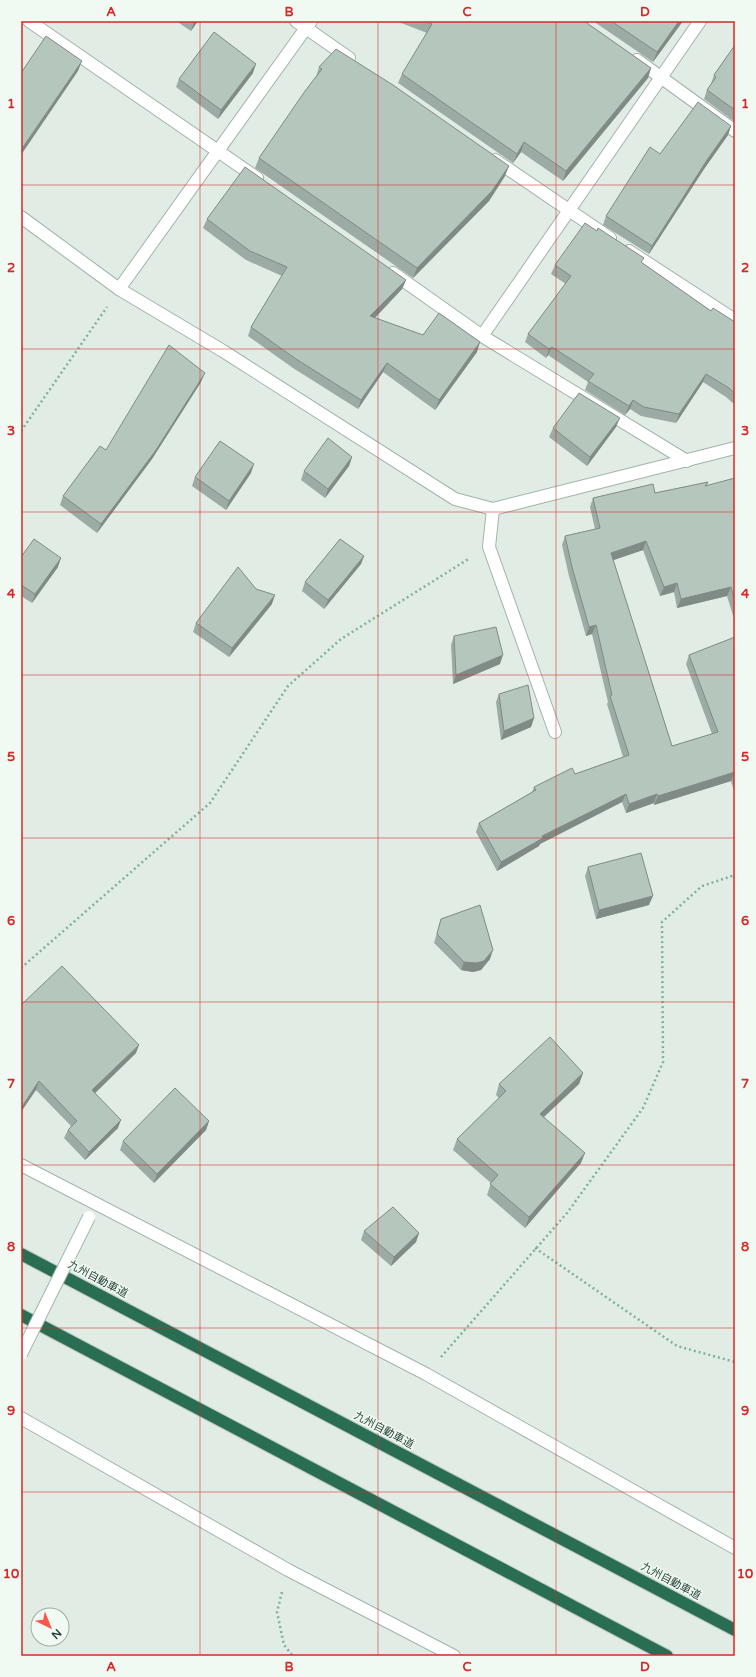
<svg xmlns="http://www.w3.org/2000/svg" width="756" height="1677" font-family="'Varela Round','Noto Sans JP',sans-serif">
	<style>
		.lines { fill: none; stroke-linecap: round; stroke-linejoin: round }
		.service-casing { stroke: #a2b4aa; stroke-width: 14 }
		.minor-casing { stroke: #a2b4aa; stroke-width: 14 }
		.motorway-casing { stroke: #c0c9c5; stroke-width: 14 }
		.path { stroke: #7eb398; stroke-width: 2.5; stroke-dasharray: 2 3; stroke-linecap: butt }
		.service { stroke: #fff; stroke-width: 12 }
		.minor { stroke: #fff; stroke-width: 12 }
		.motorway { stroke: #296d52; stroke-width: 12 }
		.minor-bridge-casing { stroke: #a2b4aa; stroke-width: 14; stroke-linecap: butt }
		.minor-bridge { stroke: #fff; stroke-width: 12 }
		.wall { fill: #9caba3 }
		.shaded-wall { fill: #7f8b84 }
		.building { fill: #b5c7bd; stroke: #7f8b84 }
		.grid { fill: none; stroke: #d62828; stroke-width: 1; stroke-opacity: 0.55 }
		.labels { text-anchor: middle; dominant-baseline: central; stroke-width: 3; stroke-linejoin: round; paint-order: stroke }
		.street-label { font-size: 11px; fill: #1f3e30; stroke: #f1f9f3 }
		.neatline { fill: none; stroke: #d62828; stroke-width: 1.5 }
		.grid-label { font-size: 13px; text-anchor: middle; font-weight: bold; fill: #d62828 }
	</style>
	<rect width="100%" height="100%" fill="#e0ece4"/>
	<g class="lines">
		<g class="service-casing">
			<g id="service">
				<path d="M 29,21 L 257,178"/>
				<path d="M 393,273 L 482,336 L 687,461"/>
			</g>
		</g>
		<g class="minor-casing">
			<g id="minor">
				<path d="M 296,21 L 349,58"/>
				<path d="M 637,60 L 735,131"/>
				<path d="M 495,160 L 610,238"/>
				<path d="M 21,217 L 119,289 L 223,351 L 455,499 L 493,509 L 735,448"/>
				<path d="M 629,251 L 735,320"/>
				<path d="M 119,289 L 311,21"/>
				<path d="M 482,336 L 700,21"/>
				<path d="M 493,509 L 489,547 L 555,732"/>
				<path d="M 21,1165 L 426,1374 L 735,1548"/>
				<path d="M 21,1418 L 288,1570 L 454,1656"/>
			</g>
		</g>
		<g class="motorway-casing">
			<g id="motorway">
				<path d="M 21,1254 L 735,1630"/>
				<path d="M 21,1315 L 667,1656"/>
			</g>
		</g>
		<g class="path">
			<path d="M 21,431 L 107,307"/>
			<path d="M 21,968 L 210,803 L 288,686 L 341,639 L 470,558"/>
			<path d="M 535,1248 L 677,1346 L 735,1362"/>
			<path d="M 441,1357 L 567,1213 L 643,1108 L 663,1062 L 662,922 L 702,886 L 735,875"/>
			<path d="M 282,1592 L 277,1612 L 284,1645 L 293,1656"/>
		</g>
		<use href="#service" class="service"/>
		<use href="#minor" class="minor"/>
		<use href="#motorway" class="motorway"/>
		<g class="minor-bridge-casing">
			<path id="minor-bridge" d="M 21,1354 L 89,1217"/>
		</g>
		<use href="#minor-bridge" class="minor-bridge"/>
	</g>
	<g class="wall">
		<path d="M 176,21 L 198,21 L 191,31 Z"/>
		<path d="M 396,21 L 584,21 L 651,68 L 648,78 L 563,181 L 521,152 L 513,163 L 398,83 L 402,74 L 427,33 Z"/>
		<path d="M 593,21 L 683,21 L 653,62 Z"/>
		<path d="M 735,45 L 735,122 L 704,99 L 707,90 L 711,84 L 714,75 Z"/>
		<path d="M 319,67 L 505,176 L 489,201 L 413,278 L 255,168 L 259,158 L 316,77 Z"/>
		<path d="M 253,73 L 218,119 L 176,87 L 179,79 Z"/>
		<path d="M 731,126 L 728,135 L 704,169 L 649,254 L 603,225 L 606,216 L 660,154 Z"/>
		<path d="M 207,219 L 406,280 L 402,289 L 375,318 L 423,335 L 477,352 L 435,410 L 383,372 L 358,409 L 293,368 L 248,336 L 251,327 L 282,276 L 246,260 L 203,228 Z"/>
		<path d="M 642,263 L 711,311 L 735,322 L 735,405 L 726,397 L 703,382 L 676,423 L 641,416 L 630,409 L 625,415 L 585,390 L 588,382 L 548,355 L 546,358 L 525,342 L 528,334 L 566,284 L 551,274 L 555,265 Z"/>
		<path d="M 201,382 L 152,459 L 97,533 L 60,505 L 63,496 L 106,450 Z"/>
		<path d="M 616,427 L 587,466 L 549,437 L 553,428 Z"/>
		<path d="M 352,457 L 349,466 L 325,498 L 301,480 L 304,471 Z"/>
		<path d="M 251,473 L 226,510 L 192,486 L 195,477 Z"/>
		<path d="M 735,478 L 735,622 L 727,596 L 677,608 L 674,592 L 660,596 L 643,550 L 613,560 L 672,746 L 712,734 L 686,664 L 689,655 L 735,637 L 735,794 L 731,781 L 654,805 L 654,803 L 626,813 L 622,802 L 540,844 L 539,846 L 497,871 L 476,832 L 479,823 L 532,792 L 534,787 L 575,774 L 623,757 L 607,704 L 608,702 L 592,634 L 586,636 L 569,576 L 562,545 L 565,536 L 595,529 L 590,507 L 593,498 L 655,493 L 708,482 L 707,486 Z"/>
		<path d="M 364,556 L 361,564 L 324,609 L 302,591 L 305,582 Z"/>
		<path d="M 21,557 L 58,567 L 32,603 L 21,596 Z"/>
		<path d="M 256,589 L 272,604 L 229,657 L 193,632 L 196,623 Z"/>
		<path d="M 454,636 L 500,664 L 453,684 L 451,645 Z"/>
		<path d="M 499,694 L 534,718 L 531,727 L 501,740 L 496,702 Z"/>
		<path d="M 588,867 L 649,905 L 596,919 L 585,876 Z"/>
		<path d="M 441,919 L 490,959 L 481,970 L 473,972 L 461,970 L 434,943 Z"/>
		<path d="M 21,1005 L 136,1053 L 95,1093 L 118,1128 L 85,1160 L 64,1138 L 68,1130 L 71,1126 L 36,1090 Z"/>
		<path d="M 583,1073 L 579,1084 L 544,1117 L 581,1163 L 525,1228 L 487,1195 L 491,1183 L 453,1150 L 457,1139 L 499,1098 L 496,1095 L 499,1084 Z"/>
		<path d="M 209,1121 L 206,1130 L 154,1183 L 120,1150 L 123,1141 Z"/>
		<path d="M 364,1231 L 419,1233 L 416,1242 L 391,1266 L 361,1240 Z"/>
	</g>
	<g class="shaded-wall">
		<path d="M 195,21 L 198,21 L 191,31 L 194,22 Z"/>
		<path d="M 679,21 L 683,21 L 653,62 L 657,52 Z"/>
		<path d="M 82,61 L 78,71 L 21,155 L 21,150 Z"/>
		<path d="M 256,64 L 253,73 L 218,119 L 221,110 Z"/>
		<path d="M 651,68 L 648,78 L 563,181 L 566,171 Z"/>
		<path d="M 731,126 L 728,135 L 704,169 L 649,254 L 652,246 L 707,160 Z"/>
		<path d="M 524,142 L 521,152 L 513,163 L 517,154 Z"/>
		<path d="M 509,166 L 505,176 L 489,201 L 413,278 L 417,268 Z"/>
		<path d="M 406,280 L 402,289 L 367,326 L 370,316 Z"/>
		<path d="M 480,342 L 477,352 L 435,410 L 439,400 Z"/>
		<path d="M 552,347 L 548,355 L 546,358 L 549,349 Z"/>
		<path d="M 387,363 L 383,372 L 358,409 L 361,400 Z"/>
		<path d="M 205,373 L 201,382 L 152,459 L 97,533 L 101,524 Z"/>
		<path d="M 706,374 L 703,382 L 676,423 L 679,414 Z"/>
		<path d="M 633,400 L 630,409 L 625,415 L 629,406 Z"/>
		<path d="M 620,418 L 616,427 L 587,466 L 590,457 Z"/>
		<path d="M 352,457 L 349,466 L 325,498 L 328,489 Z"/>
		<path d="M 254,464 L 251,473 L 226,510 L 229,501 Z"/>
		<path d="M 646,541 L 643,550 L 608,562 L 611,553 Z"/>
		<path d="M 364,556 L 361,564 L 324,609 L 328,600 Z"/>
		<path d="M 61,558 L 58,567 L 32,603 L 35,594 Z"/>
		<path d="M 677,583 L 674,592 L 660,596 L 664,587 Z"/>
		<path d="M 731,587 L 727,596 L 677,608 L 681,599 Z"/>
		<path d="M 275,595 L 272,604 L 229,657 L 232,648 Z"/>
		<path d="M 596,625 L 592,634 L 586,636 L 589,627 Z"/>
		<path d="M 503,655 L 500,664 L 453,684 L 456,675 Z"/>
		<path d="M 534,718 L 531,727 L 501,740 L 504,731 Z"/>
		<path d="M 735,772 L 731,781 L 654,805 L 658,796 Z"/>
		<path d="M 626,794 L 622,802 L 540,844 L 539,846 L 497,871 L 501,862 L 542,836 Z"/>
		<path d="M 657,794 L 654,803 L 626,813 L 629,804 Z"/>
		<path d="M 653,896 L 649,905 L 596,919 L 599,910 Z"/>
		<path d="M 493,950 L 490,959 L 481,970 L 473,972 L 461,970 L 464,962 Z"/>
		<path d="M 139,1045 L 136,1053 L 89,1099 L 92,1090 Z"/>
		<path d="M 583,1073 L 579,1084 L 536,1124 L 540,1114 Z"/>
		<path d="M 39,1081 L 36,1090 L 21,1112 L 21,1108 Z"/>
		<path d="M 121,1120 L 118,1128 L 85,1160 L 89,1152 Z"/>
		<path d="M 209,1121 L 206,1130 L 154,1183 L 157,1174 Z"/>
		<path d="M 585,1153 L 581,1163 L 525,1228 L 529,1217 Z"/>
		<path d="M 419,1233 L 416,1242 L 391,1266 L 394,1257 Z"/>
	</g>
	<g class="building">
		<path d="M 424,21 L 584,21 L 651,68 L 566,171 L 524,142 L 517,154 L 402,74 L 432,24 Z"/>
		<path d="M 611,21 L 679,21 L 657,52 Z"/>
		<path d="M 214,32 L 256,64 L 221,110 L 179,79 Z"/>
		<path d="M 46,36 L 82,61 L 21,150 L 21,73 Z"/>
		<path d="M 735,45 L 735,110 L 707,90 L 716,77 L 714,75 Z"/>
		<path d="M 336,49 L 393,85 L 509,166 L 492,191 L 417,268 L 259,158 L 305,91 L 322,69 L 319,67 Z"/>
		<path d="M 698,102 L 731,126 L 707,160 L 652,246 L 606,216 L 650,147 L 660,154 Z"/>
		<path d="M 245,167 L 406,280 L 370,316 L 423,335 L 439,313 L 480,342 L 439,400 L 387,363 L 361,400 L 296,359 L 251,327 L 287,267 L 250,251 L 207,219 Z"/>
		<path d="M 585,223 L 597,231 L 598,228 L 644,258 L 641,262 L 711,311 L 713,308 L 735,322 L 735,394 L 729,388 L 706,374 L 679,414 L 644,407 L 633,400 L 629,406 L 588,381 L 594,374 L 552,347 L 549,349 L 528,334 L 571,276 L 555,265 Z"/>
		<path d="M 169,345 L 205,373 L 156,450 L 101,524 L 63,496 L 100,446 L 106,450 Z"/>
		<path d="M 579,393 L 620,418 L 590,457 L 553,428 Z"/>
		<path d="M 328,438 L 352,457 L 328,489 L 304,471 Z"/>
		<path d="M 220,441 L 254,464 L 229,501 L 195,477 Z"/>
		<path d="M 735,478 L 735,602 L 731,587 L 681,599 L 677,583 L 664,587 L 646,541 L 611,553 L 672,746 L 718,732 L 689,655 L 735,637 L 735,773 L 735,772 L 658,796 L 657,794 L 629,804 L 626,794 L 542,836 L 543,838 L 501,862 L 479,823 L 536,790 L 534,787 L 572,768 L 575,774 L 629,755 L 610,696 L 612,695 L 596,625 L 589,627 L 572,567 L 565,536 L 600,528 L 593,498 L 653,484 L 655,493 L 708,482 L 705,486 Z"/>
		<path d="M 34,539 L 61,558 L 35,594 L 21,585 L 21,557 Z"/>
		<path d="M 340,539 L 364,556 L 328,600 L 305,582 Z"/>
		<path d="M 238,567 L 256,589 L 275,595 L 232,648 L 196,623 Z"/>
		<path d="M 496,627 L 503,655 L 456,675 L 454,636 Z"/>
		<path d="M 528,685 L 534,718 L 504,731 L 499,694 Z"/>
		<path d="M 641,853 L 653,896 L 599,910 L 588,867 Z"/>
		<path d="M 480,905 L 493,950 L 484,961 L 476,963 L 464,962 L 437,934 L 441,919 Z"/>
		<path d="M 62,966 L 139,1045 L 92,1090 L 121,1120 L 89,1152 L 68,1130 L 77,1121 L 39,1081 L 21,1108 L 21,1005 Z"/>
		<path d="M 550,1037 L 583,1073 L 540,1114 L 585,1153 L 529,1217 L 490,1184 L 498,1175 L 457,1139 L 506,1091 L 499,1084 Z"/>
		<path d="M 175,1088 L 209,1121 L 157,1174 L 123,1141 Z"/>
		<path d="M 393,1207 L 419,1233 L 394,1257 L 364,1231 Z"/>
	</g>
	<path class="grid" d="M 200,21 L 200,1656M 378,21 L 378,1656M 556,21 L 556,1656M 21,185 L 735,185M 21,349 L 735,349M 21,512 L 735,512M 21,675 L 735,675M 21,838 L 735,838M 21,1002 L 735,1002M 21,1165 L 735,1165M 21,1328 L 735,1328M 21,1492 L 735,1492"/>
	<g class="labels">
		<g class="street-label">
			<text transform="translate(98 1279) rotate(28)">九州自動車道</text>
			<text transform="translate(384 1430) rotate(28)">九州自動車道</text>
			<text transform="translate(671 1581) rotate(28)">九州自動車道</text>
		</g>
	</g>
	<rect width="756" height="1677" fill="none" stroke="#f1f9f3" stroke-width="44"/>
	<g transform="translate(50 1627) rotate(137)"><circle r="19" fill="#f1f9f3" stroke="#9daea5"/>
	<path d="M0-3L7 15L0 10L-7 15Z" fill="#fd574d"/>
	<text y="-6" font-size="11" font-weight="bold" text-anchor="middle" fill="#1f3e30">N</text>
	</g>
	<rect x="22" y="22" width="712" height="1633" class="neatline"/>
	<g class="grid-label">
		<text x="111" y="16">A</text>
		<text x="289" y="16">B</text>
		<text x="467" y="16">C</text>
		<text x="645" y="16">D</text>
		<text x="11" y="108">1</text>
		<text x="745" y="108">1</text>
		<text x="11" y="272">2</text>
		<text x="745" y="272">2</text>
		<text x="11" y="435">3</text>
		<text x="745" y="435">3</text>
		<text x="11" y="598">4</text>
		<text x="745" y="598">4</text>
		<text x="11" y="761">5</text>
		<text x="745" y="761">5</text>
		<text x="11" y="925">6</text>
		<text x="745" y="925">6</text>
		<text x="11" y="1088">7</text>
		<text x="745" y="1088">7</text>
		<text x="11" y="1251">8</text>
		<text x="745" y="1251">8</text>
		<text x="11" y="1415">9</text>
		<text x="745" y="1415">9</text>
		<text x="11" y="1578">10</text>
		<text x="745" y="1578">10</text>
		<text x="111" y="1671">A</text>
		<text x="289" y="1671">B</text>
		<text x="467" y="1671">C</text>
		<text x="645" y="1671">D</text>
	</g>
</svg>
